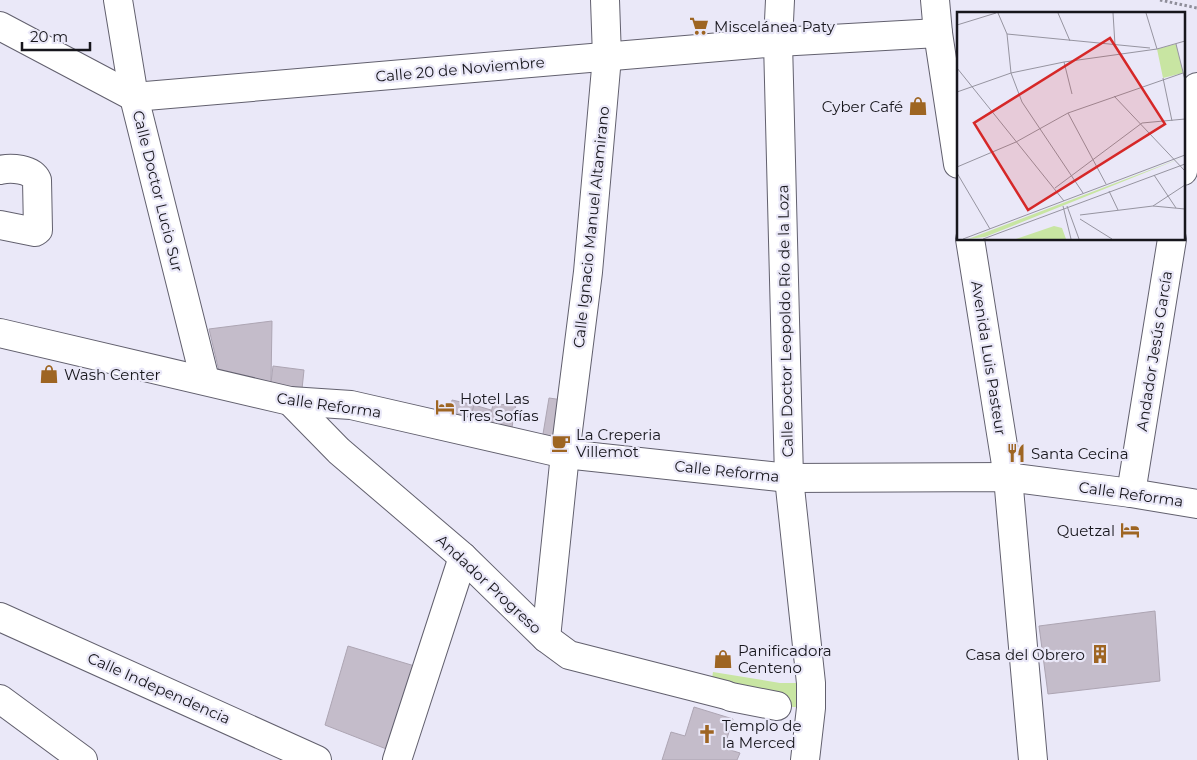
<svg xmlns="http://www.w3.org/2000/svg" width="1197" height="760" font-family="Montserrat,sans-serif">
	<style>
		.green { fill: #c8e5a2 }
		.building { fill: #c4bcca; stroke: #ada5b3 }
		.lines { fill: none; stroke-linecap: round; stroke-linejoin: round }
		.minor-casing { stroke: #62606e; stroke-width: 30 }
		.path { stroke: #8f8e9a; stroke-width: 3; stroke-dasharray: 2.5 2.5; stroke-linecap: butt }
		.minor { stroke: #fff; stroke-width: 28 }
		.labels { text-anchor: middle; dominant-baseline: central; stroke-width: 4.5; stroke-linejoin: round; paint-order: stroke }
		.poi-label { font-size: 15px; fill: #17161c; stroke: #eae8f8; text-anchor: start }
		.street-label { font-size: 15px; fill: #17161c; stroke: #eae8f8 }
		.inset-road { fill: none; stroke: #9694a0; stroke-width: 1 }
		.view { fill: #d62828; fill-opacity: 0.15; stroke: #d62828; stroke-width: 2.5 }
		.inset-edge { fill: none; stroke: #17161c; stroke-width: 2.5 }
	</style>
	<rect width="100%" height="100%" fill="#eae8f8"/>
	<path class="green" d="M 713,672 L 780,683 L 811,683 L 811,708 L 777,706 L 710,691 Z"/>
	<g class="building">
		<path d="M 272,321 L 271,383 L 219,371 L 209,329 Z"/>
		<path d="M 273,366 L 304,370 L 302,389 L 271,383 Z"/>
		<path d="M 549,398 L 563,400 L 555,448 L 541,446 Z"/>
		<path d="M 452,400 L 474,405 L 469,423 L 449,419 Z"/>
		<path d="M 516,404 L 511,433 L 487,427 L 493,405 Z"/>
		<path d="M 474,405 L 491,410 L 487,427 L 469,423 Z"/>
		<path d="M 1155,611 L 1160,681 L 1048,694 L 1039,626 Z"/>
		<path d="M 348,646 L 418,667 L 389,750 L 325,725 Z"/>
		<path d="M 694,707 L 733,719 L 724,748 L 740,753 L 737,760 L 662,760 L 671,732 L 685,736 Z"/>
	</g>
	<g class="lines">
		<g class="minor-casing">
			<g id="minor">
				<path d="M 118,0 L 134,97 L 205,380"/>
				<path d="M 780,0 L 778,42 L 789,478 L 811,683 L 811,708 L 805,760"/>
				<path d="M 935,0 L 938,33 L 958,164"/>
				<path d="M 0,26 L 134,97 L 778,42 L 938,33"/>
				<path d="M 0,170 C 11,167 32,169 37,180 L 38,230 L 35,232 L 0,225"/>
				<path d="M 1183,171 L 1197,87"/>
				<path d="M 970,239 L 1008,477 L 1033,760"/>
				<path d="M 0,333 L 290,401 L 351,405 L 565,454 L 789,478 L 1008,477 L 1131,493 L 1197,504"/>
				<path d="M 290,401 L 339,451 L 463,557 L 546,638 L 569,655 L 726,695"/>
				<path d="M 1131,493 L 1172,239"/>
				<path d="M 0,617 L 317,760"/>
				<path d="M 546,638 L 565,454 L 588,272 L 607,57 L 605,0"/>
				<path d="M 731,697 L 777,706"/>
				<path d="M 0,699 L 83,760"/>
				<path d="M 397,760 L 463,557"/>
			</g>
		</g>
		<path class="path" d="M 1160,0 L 1197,8"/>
		<use href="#minor" class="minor"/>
	</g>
	<defs>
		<g id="supermarket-bare" transform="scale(1.5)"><path d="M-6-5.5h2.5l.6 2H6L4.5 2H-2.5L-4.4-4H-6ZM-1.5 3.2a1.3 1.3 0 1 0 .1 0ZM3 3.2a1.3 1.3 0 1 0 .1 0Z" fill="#9e6522" stroke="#eae8f8" stroke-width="2.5" paint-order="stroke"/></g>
		<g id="shop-bare" transform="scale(1.5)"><path d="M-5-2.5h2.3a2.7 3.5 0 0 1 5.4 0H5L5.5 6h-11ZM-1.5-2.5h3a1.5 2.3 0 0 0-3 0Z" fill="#9e6522" stroke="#eae8f8" stroke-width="2.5" paint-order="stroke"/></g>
		<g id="hotel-bare" transform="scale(1.5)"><path d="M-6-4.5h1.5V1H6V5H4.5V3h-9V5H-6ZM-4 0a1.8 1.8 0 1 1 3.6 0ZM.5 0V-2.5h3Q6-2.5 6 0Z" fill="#9e6522" stroke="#eae8f8" stroke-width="2.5" paint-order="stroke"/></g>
		<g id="cafe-bare" transform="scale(1.5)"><path d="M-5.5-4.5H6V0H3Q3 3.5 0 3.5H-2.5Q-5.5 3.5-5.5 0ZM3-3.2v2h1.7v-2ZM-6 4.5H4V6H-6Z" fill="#9e6522" stroke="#eae8f8" stroke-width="2.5" paint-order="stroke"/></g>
		<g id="restaurant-bare" transform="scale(1.5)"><path d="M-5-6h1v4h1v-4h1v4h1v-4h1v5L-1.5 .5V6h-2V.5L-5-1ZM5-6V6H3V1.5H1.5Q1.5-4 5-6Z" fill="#9e6522" stroke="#eae8f8" stroke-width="2.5" paint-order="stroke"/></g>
		<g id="building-bare" transform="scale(1.5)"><path d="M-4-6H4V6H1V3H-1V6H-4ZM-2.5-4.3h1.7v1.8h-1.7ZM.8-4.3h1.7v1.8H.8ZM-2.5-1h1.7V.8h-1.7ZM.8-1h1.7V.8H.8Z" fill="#9e6522" stroke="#eae8f8" stroke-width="2.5" paint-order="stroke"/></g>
		<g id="church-bare" transform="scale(1.5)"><path d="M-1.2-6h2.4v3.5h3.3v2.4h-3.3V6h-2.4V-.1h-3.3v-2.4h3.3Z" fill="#9e6522" stroke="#eae8f8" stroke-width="2.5" paint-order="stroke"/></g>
	</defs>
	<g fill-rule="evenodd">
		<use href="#supermarket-bare" x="699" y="26"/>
		<use href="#shop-bare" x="918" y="106"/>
		<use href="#shop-bare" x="49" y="374"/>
		<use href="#hotel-bare" x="445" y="407"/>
		<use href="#cafe-bare" x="561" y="443"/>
		<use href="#restaurant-bare" x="1016" y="453"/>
		<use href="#hotel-bare" x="1130" y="530"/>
		<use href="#building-bare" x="1100" y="654"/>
		<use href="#shop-bare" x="723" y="659"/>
		<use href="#church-bare" x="707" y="734"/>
	</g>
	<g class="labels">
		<g class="poi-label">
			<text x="714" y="26">Miscelánea Paty</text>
			<text x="903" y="106" text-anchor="end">Cyber Café</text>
			<text x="64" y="374">Wash Center</text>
			<text x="460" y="398">Hotel Las<tspan x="460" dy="17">Tres Sofías</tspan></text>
			<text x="576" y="434">La Creperia<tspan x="576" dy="17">Villemot</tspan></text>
			<text x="1031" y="453">Santa Cecina</text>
			<text x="1115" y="530" text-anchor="end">Quetzal</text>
			<text x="738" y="650">Panificadora<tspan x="738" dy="17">Centeno</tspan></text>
			<text x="1085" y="654" text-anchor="end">Casa del Obrero</text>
			<text x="722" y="725">Templo de<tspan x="722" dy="17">la Merced</tspan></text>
		</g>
		<g class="street-label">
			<text transform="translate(460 69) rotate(-5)">Calle 20 de Noviembre</text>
			<text transform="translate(158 191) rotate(76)">Calle Doctor Lucio Sur</text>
			<text transform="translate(591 227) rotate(-84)">Calle Ignacio Manuel Altamirano</text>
			<text transform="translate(785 321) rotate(-91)">Calle Doctor Leopoldo Río de la Loza</text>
			<text transform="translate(1154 351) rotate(-81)">Andador Jesús García</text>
			<text transform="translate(989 358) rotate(81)">Avenida Luis Pasteur</text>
			<text transform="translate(329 405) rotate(8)">Calle Reforma</text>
			<text transform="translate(727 471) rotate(6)">Calle Reforma</text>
			<text transform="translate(1131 494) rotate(8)">Calle Reforma</text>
			<text transform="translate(489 584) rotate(43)">Andador Progreso</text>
			<text transform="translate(159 688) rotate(24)">Calle Independencia</text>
		</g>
	</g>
	<g transform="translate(957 12)">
		<rect width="228" height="228" fill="#eae8f8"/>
		<path d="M 219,32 L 226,61 L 206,66 L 200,37 ZM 227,145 L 28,225 L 11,227 ZM 97,214 L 105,216 L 109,227 L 59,227 Z" fill="#c8e5a2"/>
		<path class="inset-road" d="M 41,1 L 50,22 L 54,61 L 65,90 L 126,181M 101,1 L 113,29M 156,1 L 158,33M 189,1 L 200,37M 0,13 L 39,1M 50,22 L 193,36M 219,32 L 228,68M 107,50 L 115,82M 0,56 L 107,189M 206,66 L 215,109M 0,80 L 54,61 L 107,50 L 200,37 L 228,29M 157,84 L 228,159M 111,101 L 149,172M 0,155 L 59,130 L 111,101 L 226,61M 0,161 L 33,217M 197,163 L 219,196M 98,176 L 185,111 L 228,107M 152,179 L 161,198M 106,194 L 114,227M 110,194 L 122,227M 196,194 L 228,173M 123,203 L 196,194 L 228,197M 123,207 L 155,227M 6,227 L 228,143M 26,227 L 228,152"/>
		<path class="view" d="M 153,26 L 208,112 L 71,198 L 17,111 Z"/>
		<rect width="228" height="228" class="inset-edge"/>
	</g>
	<path d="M22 42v8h68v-8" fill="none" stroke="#17161c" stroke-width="2.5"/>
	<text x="30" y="42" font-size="15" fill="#17161c" stroke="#eae8f8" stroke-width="4" paint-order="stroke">20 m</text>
</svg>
